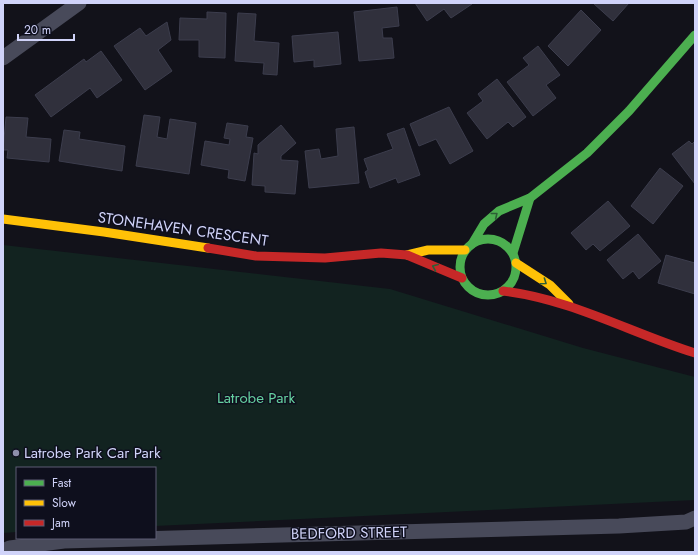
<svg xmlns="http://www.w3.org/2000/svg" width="698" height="555" font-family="Jost,sans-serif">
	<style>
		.green { fill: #122320 }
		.building { fill: #30303c; stroke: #3c3d4d }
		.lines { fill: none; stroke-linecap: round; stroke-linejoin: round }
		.street { stroke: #484a5a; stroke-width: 15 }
		.fast { stroke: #4caf50; stroke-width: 9 }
		.slow { stroke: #ffc107; stroke-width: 9 }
		.jam { stroke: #c62828; stroke-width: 9 }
		.oneway { stroke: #2d5f36 }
		.poi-dot { fill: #8e8fab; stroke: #0e0f1d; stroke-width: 1.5 }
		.labels { text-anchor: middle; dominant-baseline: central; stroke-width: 3; stroke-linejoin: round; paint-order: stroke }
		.street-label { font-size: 15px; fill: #d0d3f9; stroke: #0e0f1d }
		.park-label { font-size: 15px; fill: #65d0a0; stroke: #0e0f1d }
		.poi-label { font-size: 15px; fill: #d0d3f9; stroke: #0e0f1d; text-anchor: start }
	</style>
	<rect width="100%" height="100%" fill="#12121a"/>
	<path class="green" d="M 3,245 L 390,289 L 583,348 L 695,377 L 695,500 L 155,526 L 155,468 L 17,468 L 17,532 L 3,533 Z"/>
	<g class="building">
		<path d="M 415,3 L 472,3 L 472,4 L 451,18 L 444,9 L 427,21 Z"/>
		<path d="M 593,3 L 629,3 L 613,21 Z"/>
		<path d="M 397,7 L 399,26 L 382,28 L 383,38 L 392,38 L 394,58 L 359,61 L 354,12 Z"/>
		<path d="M 581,10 L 601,30 L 568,66 L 548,46 Z"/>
		<path d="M 207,12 L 226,13 L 225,58 L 199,57 L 199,40 L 179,40 L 180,18 L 207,19 Z"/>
		<path d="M 238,13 L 256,14 L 254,41 L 279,43 L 277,75 L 263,74 L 264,63 L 235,61 Z"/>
		<path d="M 167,22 L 171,40 L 158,50 L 172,71 L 145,90 L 114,46 L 140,28 L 146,36 Z"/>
		<path d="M 338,32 L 341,64 L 314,67 L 314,60 L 294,62 L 292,36 Z"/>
		<path d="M 538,46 L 560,75 L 546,85 L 556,98 L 533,116 L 507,82 L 529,65 L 523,58 Z"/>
		<path d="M 101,51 L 122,80 L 97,98 L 90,88 L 51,117 L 35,95 L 84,59 L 86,62 Z"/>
		<path d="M 497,79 L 526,117 L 513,127 L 508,122 L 487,139 L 467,113 L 483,101 L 478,94 Z"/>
		<path d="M 449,107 L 473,151 L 450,164 L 436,139 L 419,146 L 410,124 Z"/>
		<path d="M 144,115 L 160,117 L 157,137 L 167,139 L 170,119 L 196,123 L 189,174 L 136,166 Z"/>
		<path d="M 6,117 L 28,118 L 26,137 L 51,139 L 49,162 L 7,158 L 8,150 L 3,150 Z"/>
		<path d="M 227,123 L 248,126 L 246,137 L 253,138 L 245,181 L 228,178 L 229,170 L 201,165 L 205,141 L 229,145 L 230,139 L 224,138 Z"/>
		<path d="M 281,125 L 296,143 L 281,156 L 281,160 L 298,161 L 295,194 L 265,192 L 265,186 L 252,185 L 254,153 L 258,154 L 258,145 Z"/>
		<path d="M 354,127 L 359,183 L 309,188 L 305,151 L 319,149 L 321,159 L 338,156 L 336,129 Z"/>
		<path d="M 404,128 L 420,175 L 398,183 L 396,178 L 370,188 L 365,172 L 368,170 L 364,159 L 393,149 L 387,134 Z"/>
		<path d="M 64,130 L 80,132 L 79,139 L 125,146 L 122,171 L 59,161 Z"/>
		<path d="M 689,141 L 692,144 L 695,141 L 695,184 L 672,154 Z"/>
		<path d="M 660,168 L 683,186 L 653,224 L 631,206 Z"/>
		<path d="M 608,201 L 630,226 L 600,251 L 593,244 L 586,250 L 571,233 Z"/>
		<path d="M 638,234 L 661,261 L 639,279 L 633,271 L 623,279 L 607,260 Z"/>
		<path d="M 666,255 L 695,263 L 695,294 L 658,283 Z"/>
	</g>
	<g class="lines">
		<g class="street">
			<path d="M 3,58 L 79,3"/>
			<path d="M 3,551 L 10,548 L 64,541 L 619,526 L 686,522 L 695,518"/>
		</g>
		<g class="fast">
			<circle cx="488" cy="267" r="28"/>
			<path d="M 472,244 L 484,224 L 499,211 L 530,198 L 587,153 L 629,111 L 695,35"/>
			<path d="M 513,253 L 530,198"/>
		</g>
		<g class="slow">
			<path d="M 3,219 L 104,232 L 208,248"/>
			<path d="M 407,255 L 428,250 L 465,250"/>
			<path d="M 516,263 L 550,285 L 569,304"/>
		</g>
		<g class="jam">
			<path d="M 208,248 L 256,256 L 325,258 L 381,253 L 407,255 L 462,278"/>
			<path d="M 503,291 C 571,299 631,333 695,353"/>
		</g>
	</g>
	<defs><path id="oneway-chevron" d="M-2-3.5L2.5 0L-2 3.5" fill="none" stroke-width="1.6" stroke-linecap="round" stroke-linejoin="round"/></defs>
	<g class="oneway">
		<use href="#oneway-chevron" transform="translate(495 215) rotate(-39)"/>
		<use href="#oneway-chevron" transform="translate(435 267) rotate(-157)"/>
		<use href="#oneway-chevron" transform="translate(544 282) rotate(35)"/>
	</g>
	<circle class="poi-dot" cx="16" cy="453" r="4"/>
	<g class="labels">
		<g class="street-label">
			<text transform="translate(183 229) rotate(8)">STONEHAVEN CRESCENT</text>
			<text transform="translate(349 533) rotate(-1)">BEDFORD STREET</text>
		</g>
		<g class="park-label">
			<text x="256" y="398">Latrobe Park</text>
		</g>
		<g class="poi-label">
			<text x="24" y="453">Latrobe Park Car Park</text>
		</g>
	</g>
	<rect width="698" height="555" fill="none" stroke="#d0d3f9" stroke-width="8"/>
	<rect x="16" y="467" width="140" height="72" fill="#0e0f1d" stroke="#5c5d75"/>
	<rect x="24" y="480" width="20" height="6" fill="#4caf50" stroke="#5c5d75"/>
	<text x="52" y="487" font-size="12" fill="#d0d3f9">Fast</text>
	<rect x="24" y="500" width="20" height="6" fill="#ffc107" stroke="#5c5d75"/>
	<text x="52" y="507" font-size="12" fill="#d0d3f9">Slow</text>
	<rect x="24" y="520" width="20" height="6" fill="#c62828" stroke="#5c5d75"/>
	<text x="52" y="527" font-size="12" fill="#d0d3f9">Jam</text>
	<path d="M18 34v6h56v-6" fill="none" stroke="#d0d3f9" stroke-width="2"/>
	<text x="24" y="34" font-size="12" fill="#d0d3f9" stroke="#0e0f1d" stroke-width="3" paint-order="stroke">20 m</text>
</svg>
